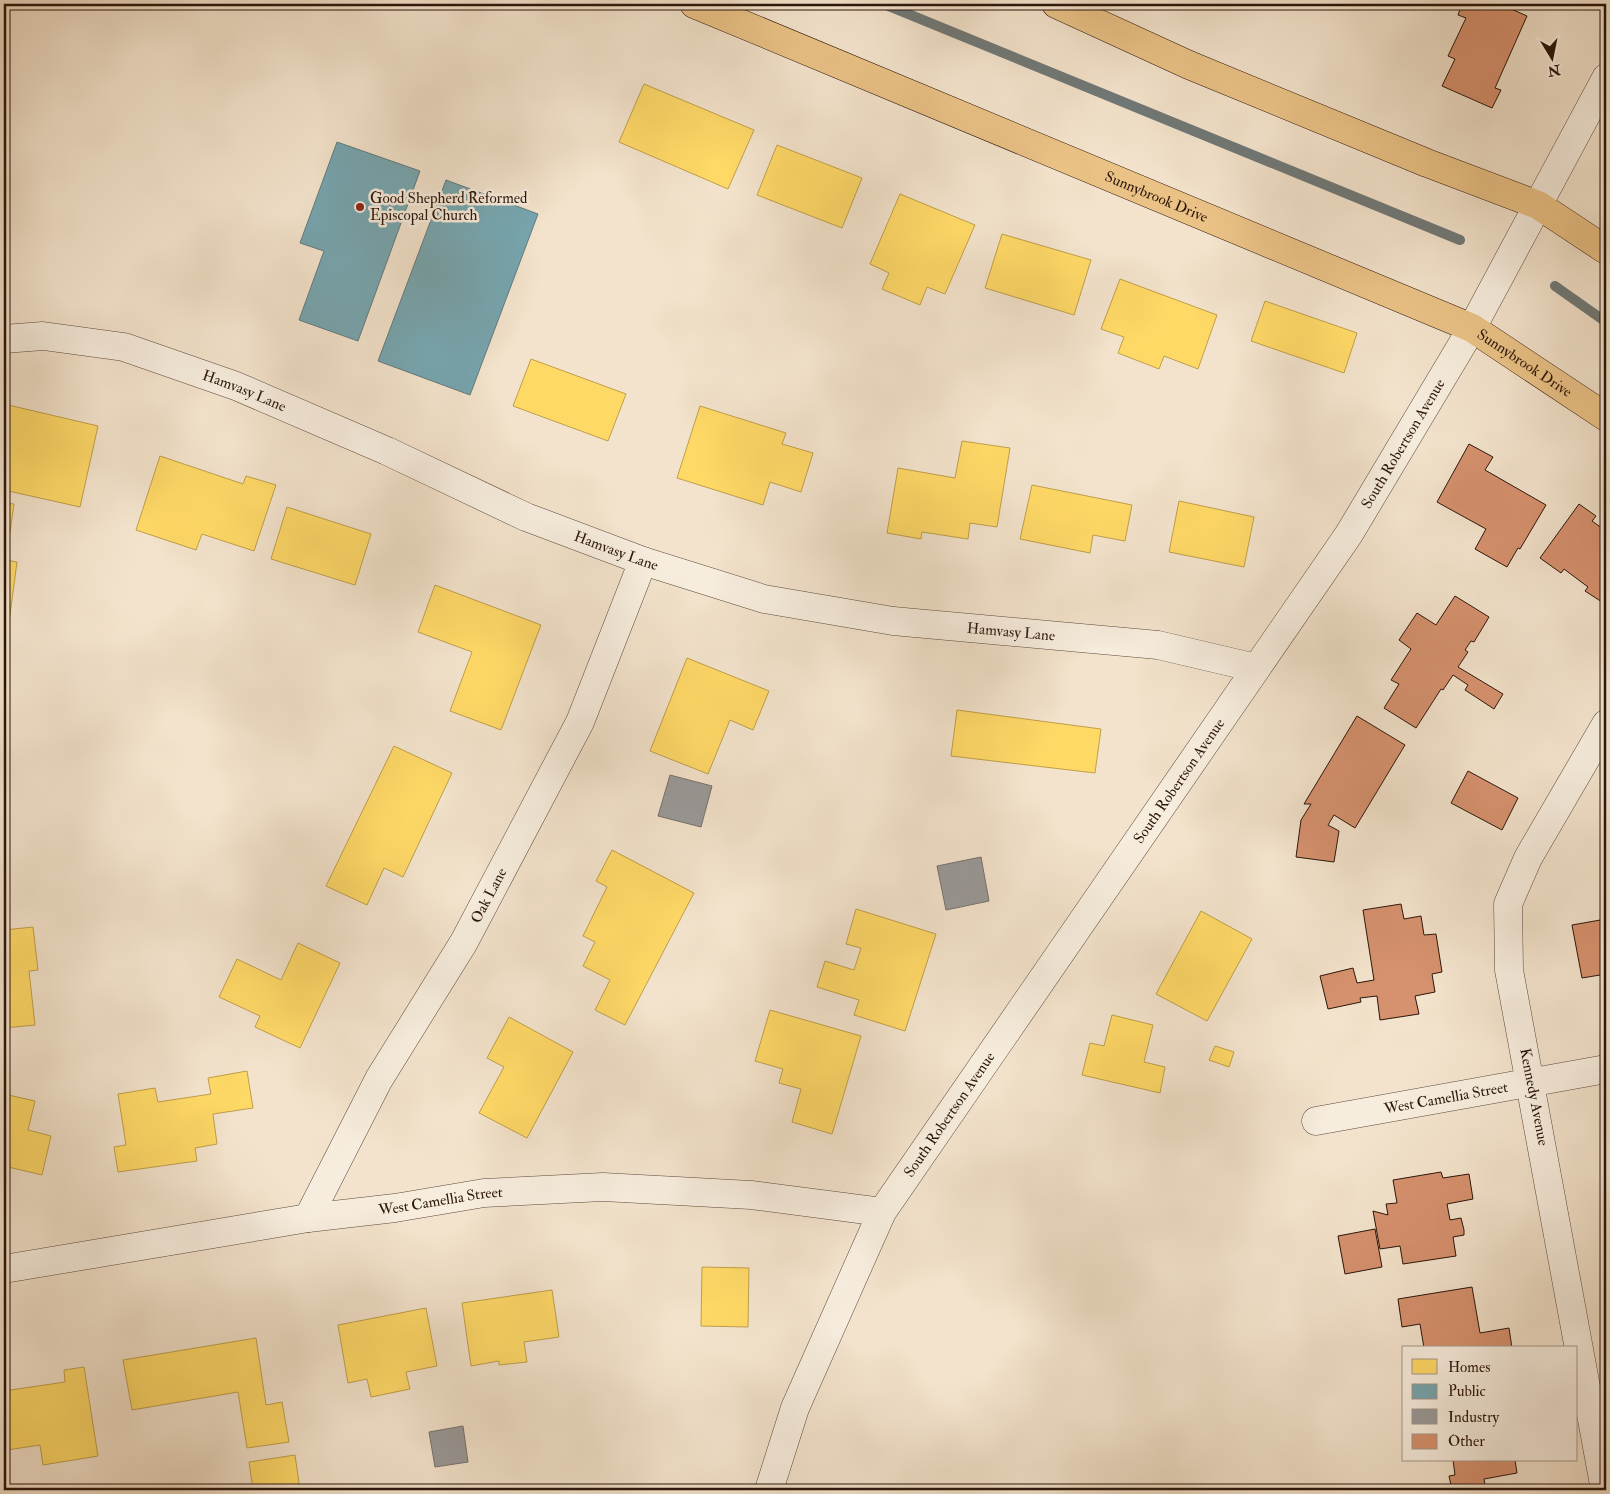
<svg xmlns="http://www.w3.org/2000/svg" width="1610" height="1494" font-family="'IM FELL Double Pica',serif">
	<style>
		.homes { fill: #ffd966; stroke: #bf9e4b }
		.public { fill: #76a5af; stroke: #607a7e }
		.industry { fill: #999; stroke: #78716e }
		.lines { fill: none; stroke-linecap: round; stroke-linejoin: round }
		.stream { stroke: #707978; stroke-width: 10 }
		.building { fill: #d6916e; stroke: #2b150b }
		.minor-casing { stroke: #5d483b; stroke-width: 29 }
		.major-casing { stroke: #2b150b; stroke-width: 29 }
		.minor { stroke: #f7edde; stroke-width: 28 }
		.major { stroke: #eac286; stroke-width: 28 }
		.poi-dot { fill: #8f2418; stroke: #f7edde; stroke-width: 2 }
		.labels { text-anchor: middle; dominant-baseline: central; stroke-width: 5; stroke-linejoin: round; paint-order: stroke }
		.street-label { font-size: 15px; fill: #2b150b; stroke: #f7edde }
		.poi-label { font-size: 15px; fill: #2b150b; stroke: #f7edde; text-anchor: start }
	</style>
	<rect width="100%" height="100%" fill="#f3e3cc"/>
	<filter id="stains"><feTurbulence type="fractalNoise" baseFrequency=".004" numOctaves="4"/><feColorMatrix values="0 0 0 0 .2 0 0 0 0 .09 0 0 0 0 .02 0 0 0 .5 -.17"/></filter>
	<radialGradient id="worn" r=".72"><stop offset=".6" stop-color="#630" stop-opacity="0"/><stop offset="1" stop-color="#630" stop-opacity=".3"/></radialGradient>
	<g class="homes">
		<path d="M 644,84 L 754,130 L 728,189 L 619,142 Z"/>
		<path d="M 777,145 L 862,178 L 842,228 L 757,195 Z"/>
		<path d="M 900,194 L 975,225 L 945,294 L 927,287 L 920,305 L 882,289 L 889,273 L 870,264 Z"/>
		<path d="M 1002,234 L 1091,260 L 1074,315 L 985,288 Z"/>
		<path d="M 1120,279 L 1217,315 L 1198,369 L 1164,356 L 1159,369 L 1118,353 L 1124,337 L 1101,329 Z"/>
		<path d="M 1265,301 L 1357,333 L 1344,373 L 1251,341 Z"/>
		<path d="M 531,359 L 626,394 L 608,441 L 513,406 Z"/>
		<path d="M 4,404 L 98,426 L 80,507 L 4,490 Z"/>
		<path d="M 700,406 L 786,433 L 782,444 L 813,453 L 801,492 L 770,482 L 763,505 L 677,478 Z"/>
		<path d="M 962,441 L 1010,448 L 997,527 L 970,523 L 968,539 L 922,532 L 921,539 L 887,533 L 898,468 L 955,478 Z"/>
		<path d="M 160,456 L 243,484 L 246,476 L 276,485 L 254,551 L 202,534 L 196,550 L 136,530 Z"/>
		<path d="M 1032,485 L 1132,505 L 1125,541 L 1093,535 L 1090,553 L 1020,539 Z"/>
		<path d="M 1179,501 L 1254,517 L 1244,567 L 1169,552 Z"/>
		<path d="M 4,503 L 14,504 L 6,560 L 17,562 L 8,630 L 4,629 Z"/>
		<path d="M 287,507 L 371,534 L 355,585 L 271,559 Z"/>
		<path d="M 435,585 L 541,625 L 501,730 L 450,711 L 472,652 L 418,632 Z"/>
		<path d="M 687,658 L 769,691 L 753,730 L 730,720 L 708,774 L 650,751 Z"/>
		<path d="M 957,710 L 1101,729 L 1095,773 L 951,756 Z"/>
		<path d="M 394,746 L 452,773 L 403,877 L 384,868 L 367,905 L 326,886 Z"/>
		<path d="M 612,850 L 694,893 L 625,1025 L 595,1010 L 610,980 L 583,966 L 595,942 L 583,936 L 607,887 L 596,881 Z"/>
		<path d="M 856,909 L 936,934 L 905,1031 L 854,1015 L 859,1000 L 817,987 L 825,961 L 854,970 L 861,948 L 846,944 Z"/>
		<path d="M 1201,911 L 1252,939 L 1207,1021 L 1156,994 Z"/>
		<path d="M 33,927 L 38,970 L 29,971 L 35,1025 L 4,1028 L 4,930 Z"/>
		<path d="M 298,943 L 340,963 L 300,1048 L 255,1027 L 260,1016 L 219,997 L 237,959 L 281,980 Z"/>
		<path d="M 770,1010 L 861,1036 L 832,1134 L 792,1122 L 801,1089 L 779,1083 L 783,1069 L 755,1061 Z"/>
		<path d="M 1112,1015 L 1153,1025 L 1144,1062 L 1165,1067 L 1160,1093 L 1082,1075 L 1090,1043 L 1104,1046 Z"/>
		<path d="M 509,1017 L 573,1052 L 527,1138 L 479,1113 L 504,1067 L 487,1058 Z"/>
		<path d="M 1215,1046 L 1234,1052 L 1229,1067 L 1209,1060 Z"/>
		<path d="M 247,1071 L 253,1108 L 213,1114 L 217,1144 L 195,1148 L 197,1161 L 118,1172 L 114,1147 L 126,1145 L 118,1094 L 155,1088 L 158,1102 L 211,1094 L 208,1078 Z"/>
		<path d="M 4,1094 L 35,1101 L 28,1130 L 51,1136 L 42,1175 L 4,1166 Z"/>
		<path d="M 702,1267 L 749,1268 L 748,1327 L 701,1326 Z"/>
		<path d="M 552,1290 L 559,1337 L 524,1342 L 527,1362 L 499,1365 L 499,1361 L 471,1366 L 462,1303 Z"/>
		<path d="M 426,1308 L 437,1366 L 406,1372 L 410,1389 L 371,1397 L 367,1379 L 348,1383 L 338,1325 Z"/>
		<path d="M 256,1338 L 266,1405 L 282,1402 L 289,1442 L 247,1448 L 238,1392 L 132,1410 L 123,1360 Z"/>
		<path d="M 84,1367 L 98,1456 L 43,1465 L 40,1445 L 7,1450 L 4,1429 L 4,1391 L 65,1382 L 64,1370 Z"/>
		<path d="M 295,1455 L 300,1490 L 253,1490 L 249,1462 Z"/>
	</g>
	<g class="public">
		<path d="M 337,142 L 420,171 L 358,341 L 299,320 L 324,251 L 300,243 Z"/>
		<path d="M 446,180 L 538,214 L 470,395 L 378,361 Z"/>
	</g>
	<g class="industry">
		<path d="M 670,775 L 712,786 L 701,827 L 658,816 Z"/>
		<path d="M 981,857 L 989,901 L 946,910 L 937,866 Z"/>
		<path d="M 463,1426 L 468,1462 L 435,1467 L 429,1432 Z"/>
	</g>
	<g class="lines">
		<g class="stream">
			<path d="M 884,4 L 1460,240"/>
			<path d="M 1555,286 L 1606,322"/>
		</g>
	</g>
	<g class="building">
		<path d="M 1462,4 L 1500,4 L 1527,16 L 1495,88 L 1501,90 L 1492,108 L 1442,86 L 1455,59 L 1448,56 L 1466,18 L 1458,15 Z"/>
		<path d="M 1469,444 L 1493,457 L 1485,470 L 1546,505 L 1520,549 L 1518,548 L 1507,567 L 1475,549 L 1486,529 L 1437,502 Z"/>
		<path d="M 1579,504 L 1596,516 L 1592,521 L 1606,531 L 1606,596 L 1602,602 L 1585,591 L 1588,587 L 1564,569 L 1561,573 L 1540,558 Z"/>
		<path d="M 1455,596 L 1489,617 L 1474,642 L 1471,641 L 1465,650 L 1468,652 L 1458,667 L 1503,694 L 1494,709 L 1465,690 L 1468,685 L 1453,675 L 1443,690 L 1441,689 L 1416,728 L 1384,708 L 1399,684 L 1391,680 L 1411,649 L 1399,640 L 1417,613 L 1436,625 Z"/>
		<path d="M 1357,716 L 1405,745 L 1355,828 L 1334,815 L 1328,825 L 1339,831 L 1334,862 L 1296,857 L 1301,820 L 1311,804 L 1304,804 Z"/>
		<path d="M 1468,771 L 1518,798 L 1502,830 L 1451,803 Z"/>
		<path d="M 1401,904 L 1404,919 L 1421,916 L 1424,935 L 1436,934 L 1442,972 L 1432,974 L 1435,992 L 1415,996 L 1419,1014 L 1380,1020 L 1377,996 L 1360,998 L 1361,1002 L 1328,1009 L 1320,976 L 1353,968 L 1357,983 L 1374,980 L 1363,910 Z"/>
		<path d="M 1606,919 L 1606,974 L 1582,978 L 1572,925 Z"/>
		<path d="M 1441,1172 L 1443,1178 L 1469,1174 L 1473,1199 L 1447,1204 L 1450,1220 L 1461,1218 L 1464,1230 L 1464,1235 L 1453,1237 L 1456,1256 L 1403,1264 L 1400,1246 L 1380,1249 L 1373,1211 L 1388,1215 L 1386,1204 L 1397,1203 L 1393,1180 Z"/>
		<path d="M 1375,1229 L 1382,1267 L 1345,1274 L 1338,1236 Z"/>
		<path d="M 1472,1287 L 1480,1333 L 1509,1328 L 1512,1348 L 1424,1348 L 1420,1324 L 1402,1327 L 1398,1299 Z"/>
		<path d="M 1453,1460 L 1515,1460 L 1517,1473 L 1484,1479 L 1486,1490 L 1452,1490 L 1449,1476 L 1455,1475 Z"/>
	</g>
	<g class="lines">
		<g class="minor-casing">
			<g id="minor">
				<path id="s1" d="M 4,339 L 43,336 L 124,347 L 236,386 L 387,451 L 526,517 L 643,561 L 764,599 L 893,621 L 1158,645 L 1256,668"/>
				<path id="s2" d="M 1316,1121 L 1606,1069"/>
				<path id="s3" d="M 308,1218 L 379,1079 L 464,942 L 580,722 L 643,561"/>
				<path id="s4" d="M 4,1269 L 308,1218 L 395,1208 L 484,1193 L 603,1187 L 751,1195 L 882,1212"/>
				<path id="s5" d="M 769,1490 L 795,1408 L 882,1212 L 1349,534 L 1472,328 L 1606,78"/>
				<path d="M 1605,1490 L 1509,970 L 1508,904 L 1528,858 L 1606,724"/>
			</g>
		</g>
		<g class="major-casing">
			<g id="major">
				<path id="s6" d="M 694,4 L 1472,328 L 1606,417"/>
				<path d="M 1056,4 L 1189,65 L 1427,163 L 1538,205 L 1606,250"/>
			</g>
		</g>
		<use href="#minor" class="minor"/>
		<use href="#major" class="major"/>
	</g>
	<circle class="poi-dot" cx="360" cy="207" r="5"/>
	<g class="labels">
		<g class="street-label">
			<text stroke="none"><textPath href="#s6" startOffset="501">Sunnybrook Drive</textPath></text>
			<text stroke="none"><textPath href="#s6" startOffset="906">Sunnybrook Drive</textPath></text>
			<text stroke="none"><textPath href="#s1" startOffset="249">Hamvasy Lane</textPath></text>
			<text stroke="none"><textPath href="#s5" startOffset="1229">South Robertson Avenue</textPath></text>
			<text stroke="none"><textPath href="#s1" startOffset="654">Hamvasy Lane</textPath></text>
			<text stroke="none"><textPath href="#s1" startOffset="1059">Hamvasy Lane</textPath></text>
			<text stroke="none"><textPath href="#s5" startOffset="824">South Robertson Avenue</textPath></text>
			<text stroke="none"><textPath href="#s3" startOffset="370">Oak Lane</textPath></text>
			<text transform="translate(1534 1097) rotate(79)">Kennedy Avenue</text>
			<text stroke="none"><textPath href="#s2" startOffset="132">West Camellia Street</textPath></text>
			<text stroke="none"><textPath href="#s5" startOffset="419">South Robertson Avenue</textPath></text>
			<text stroke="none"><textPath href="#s4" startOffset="442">West Camellia Street</textPath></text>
		</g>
		<g class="poi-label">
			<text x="370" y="198">Good Shepherd Reformed<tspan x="370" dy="17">Episcopal Church</tspan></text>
		</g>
	</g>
	<rect width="1610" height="1494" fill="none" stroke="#f3e3cc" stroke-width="20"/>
	<rect x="5" y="5" width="1600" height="1484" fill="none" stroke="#2b150b" stroke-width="2.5"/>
	<rect x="10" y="10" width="1590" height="1474" fill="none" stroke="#2b150b"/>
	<rect x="1402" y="1346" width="175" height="115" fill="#f7edde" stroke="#a5978a"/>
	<rect x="1412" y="1359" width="25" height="15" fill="#ffd966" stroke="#a5978a"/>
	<text x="1448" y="1372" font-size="15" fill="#2b150b">Homes</text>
	<rect x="1412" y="1384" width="25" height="15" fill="#76a5af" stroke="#a5978a"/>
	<text x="1448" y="1396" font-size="15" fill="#2b150b">Public</text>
	<rect x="1412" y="1409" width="25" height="15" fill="#999999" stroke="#a5978a"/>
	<text x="1448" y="1422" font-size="15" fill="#2b150b">Industry</text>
	<rect x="1412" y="1434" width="25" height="15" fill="#d6916e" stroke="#a5978a"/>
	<text x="1448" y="1446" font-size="15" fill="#2b150b">Other</text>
	<g transform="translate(1552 58) rotate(170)" stroke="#f7edde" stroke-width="4" paint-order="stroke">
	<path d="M0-4L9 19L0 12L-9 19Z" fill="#2b150b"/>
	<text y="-8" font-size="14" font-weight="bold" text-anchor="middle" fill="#2b150b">N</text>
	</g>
	<rect width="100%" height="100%" filter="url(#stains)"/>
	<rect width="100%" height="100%" fill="url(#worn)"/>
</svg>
